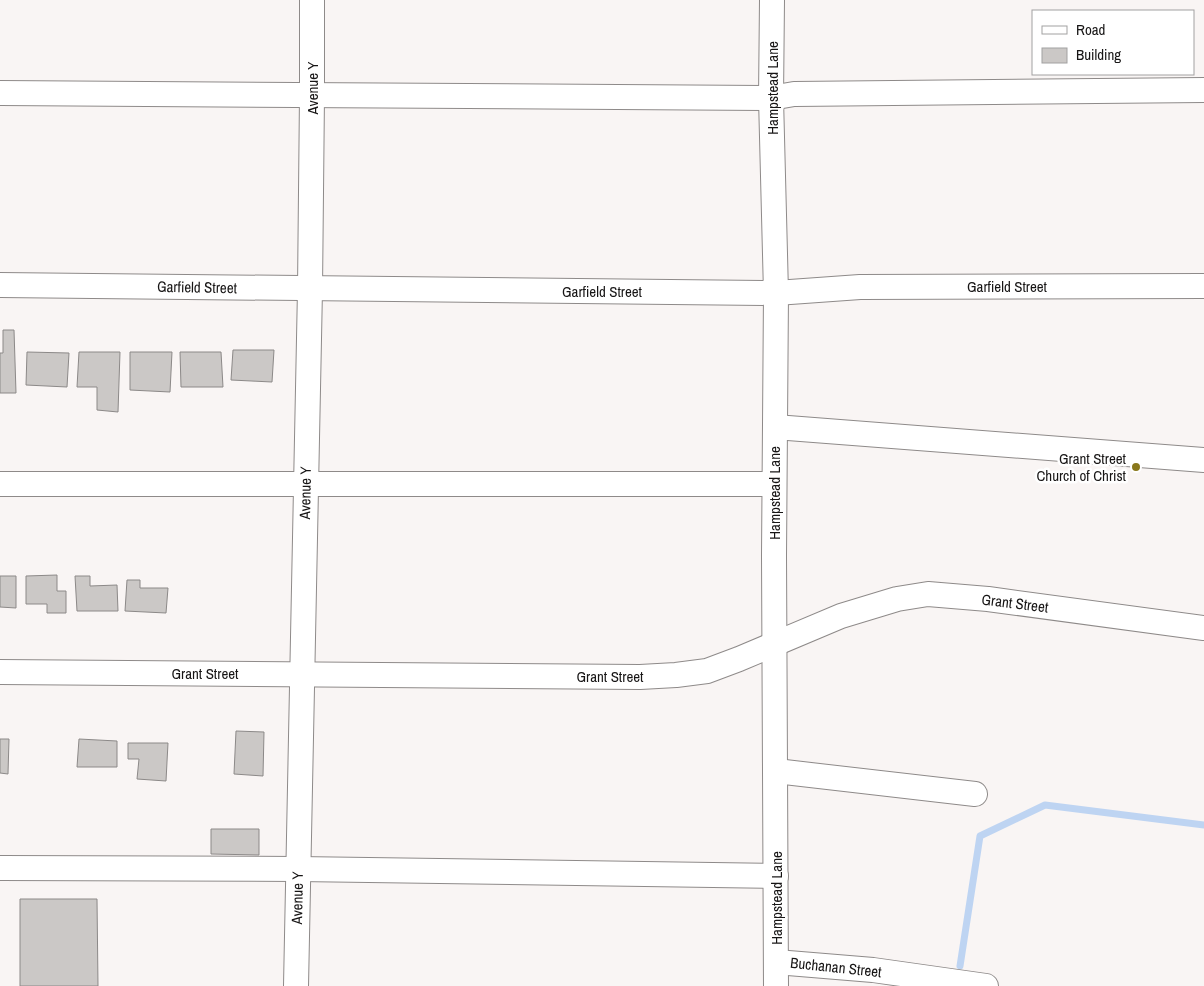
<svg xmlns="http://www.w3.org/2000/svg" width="1204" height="986" font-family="'Archivo Narrow',sans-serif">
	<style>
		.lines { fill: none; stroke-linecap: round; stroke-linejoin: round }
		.stream { stroke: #bed4f2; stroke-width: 7 }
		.building { fill: #cbc8c6; stroke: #8c8988 }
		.minor-casing { stroke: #8e8a89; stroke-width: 26 }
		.minor { stroke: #fff; stroke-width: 24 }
		.poi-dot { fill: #89771b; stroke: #fff; stroke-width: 2 }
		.labels { text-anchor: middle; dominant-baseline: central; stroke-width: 5; stroke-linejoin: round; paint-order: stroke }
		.street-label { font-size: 15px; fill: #171515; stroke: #fff }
		.poi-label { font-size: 15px; fill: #171515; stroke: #fff; text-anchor: end }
	</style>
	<rect width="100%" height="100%" fill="#f9f5f4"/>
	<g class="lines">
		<path class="stream" d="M 960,966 L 980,836 L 1045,805 L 1204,825"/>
	</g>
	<g class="building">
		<path d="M 3,330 L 14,330 L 16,393 L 0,393 L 0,353 L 3,353 Z"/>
		<path d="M 233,350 L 274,350 L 272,382 L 231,380 Z"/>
		<path d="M 27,352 L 69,353 L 67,387 L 26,385 Z"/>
		<path d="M 79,352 L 120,352 L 118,412 L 97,410 L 97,387 L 77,387 Z"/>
		<path d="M 130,352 L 172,352 L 170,392 L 130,390 Z"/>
		<path d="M 180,352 L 221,352 L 223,387 L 181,387 Z"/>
		<path d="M 57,575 L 57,591 L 66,591 L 66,613 L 47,613 L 47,604 L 26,604 L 26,576 Z"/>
		<path d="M 0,576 L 16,576 L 16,608 L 0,607 Z"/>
		<path d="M 75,576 L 90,576 L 90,586 L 117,585 L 118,611 L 77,611 Z"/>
		<path d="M 127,580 L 140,580 L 140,588 L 168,588 L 166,613 L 125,611 Z"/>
		<path d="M 236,731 L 264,732 L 263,776 L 234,774 Z"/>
		<path d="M 0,739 L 9,739 L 8,774 L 0,773 Z"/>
		<path d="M 79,739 L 117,741 L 117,767 L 77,767 Z"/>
		<path d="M 128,743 L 168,743 L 166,781 L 137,779 L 139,759 L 128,759 Z"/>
		<path d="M 211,829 L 259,829 L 259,855 L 211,854 Z"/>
		<path d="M 20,899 L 97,899 L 98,986 L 20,986 Z"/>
	</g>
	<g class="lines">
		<g class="minor-casing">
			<g id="minor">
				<path d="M 772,0 L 771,98 L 776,293 L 774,556 L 776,986"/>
				<path d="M 0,93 L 771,98 L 794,94 L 1204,90"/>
				<path d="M 0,285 L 776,293 L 860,287 L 1204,286"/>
				<path d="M 775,427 L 1204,460"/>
				<path d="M 0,484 L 774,484"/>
				<path d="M 0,672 L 640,677 L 676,675 L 707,671 L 739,659 L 841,616 L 897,599 L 928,594 L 988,599 L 1204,628"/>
				<path d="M 776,771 L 975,794"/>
				<path d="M 0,868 L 298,869 L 776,876"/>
				<path d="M 776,962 L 873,970 L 986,986"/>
				<path d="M 296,986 L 310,289 L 312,95 L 312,0"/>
			</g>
		</g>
		<use href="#minor" class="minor"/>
	</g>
	<circle class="poi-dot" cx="1136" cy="467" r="5"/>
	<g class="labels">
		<g class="street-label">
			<text transform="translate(312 88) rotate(-90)">Avenue Y</text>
			<text transform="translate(772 88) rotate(-90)">Hampstead Lane</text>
			<text x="1007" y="286">Garfield Street</text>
			<text transform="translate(197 287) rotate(1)">Garfield Street</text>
			<text x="602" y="291">Garfield Street</text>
			<text transform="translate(305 493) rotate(-89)">Avenue Y</text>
			<text transform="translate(774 493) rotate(-90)">Hampstead Lane</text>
			<text transform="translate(1015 603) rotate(7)">Grant Street</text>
			<text x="205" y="673">Grant Street</text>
			<text x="610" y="676">Grant Street</text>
			<text transform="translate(297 898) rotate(-89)">Avenue Y</text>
			<text transform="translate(776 898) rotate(-90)">Hampstead Lane</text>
			<text transform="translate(836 967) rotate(6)">Buchanan Street</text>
		</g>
		<g class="poi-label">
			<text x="1126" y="458">Grant Street<tspan x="1126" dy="17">Church of Christ</tspan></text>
		</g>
	</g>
	<rect x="1032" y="10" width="162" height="65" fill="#ffffff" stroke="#a2a1a1"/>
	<rect x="1042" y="26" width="25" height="8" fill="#ffffff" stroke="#a2a1a1"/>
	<text x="1076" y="35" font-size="15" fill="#171515">Road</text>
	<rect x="1042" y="48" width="25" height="15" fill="#cbc8c6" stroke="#a2a1a1"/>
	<text x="1076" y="60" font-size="15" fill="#171515">Building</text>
</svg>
